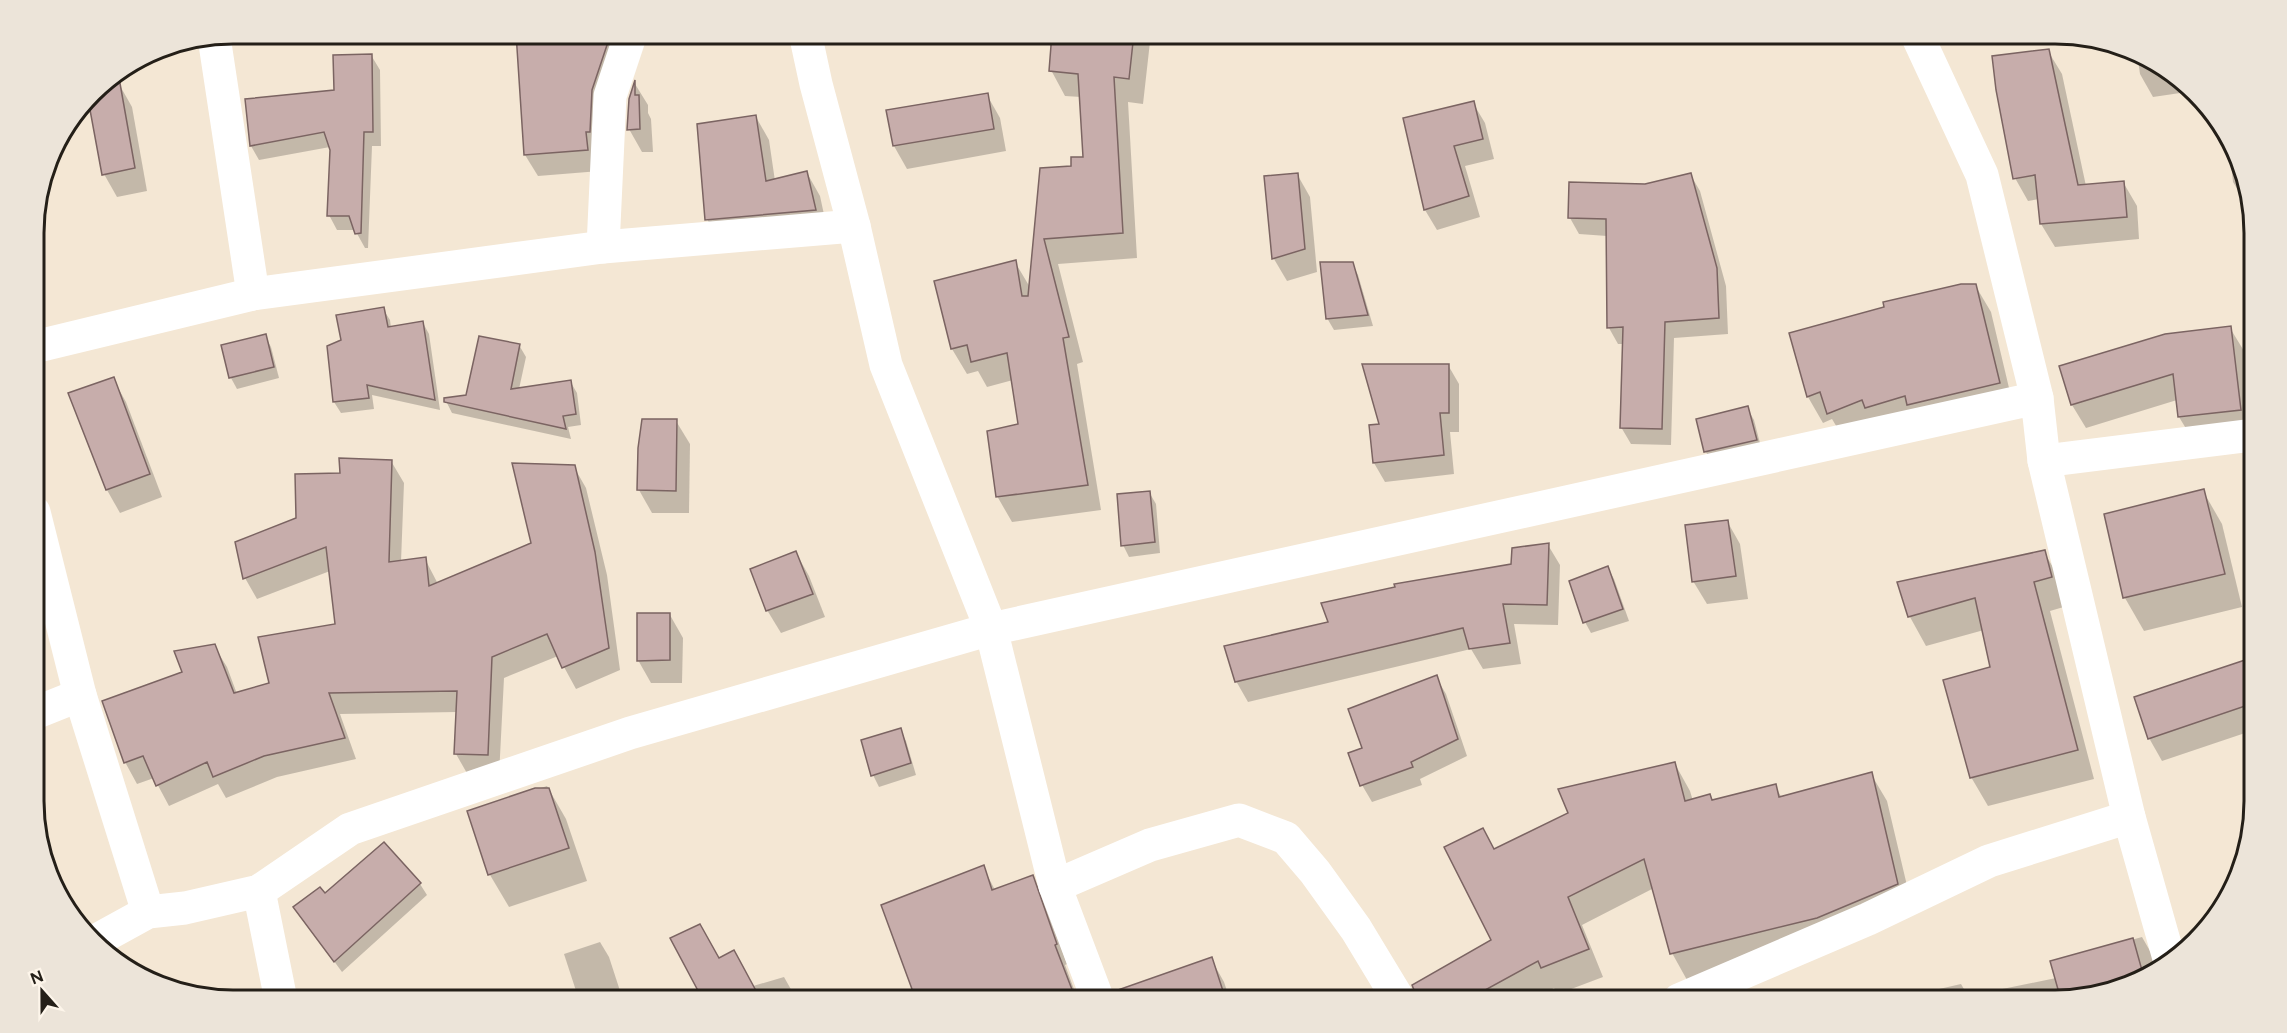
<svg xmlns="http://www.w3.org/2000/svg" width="2287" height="1033" font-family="Figtree,sans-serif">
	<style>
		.shadow { fill: #0003 }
		.building { fill: #c7adab; stroke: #7b6462; stroke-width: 1.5 }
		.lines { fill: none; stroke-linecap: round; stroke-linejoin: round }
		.minor { stroke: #fff; stroke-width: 33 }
		.rim { fill: none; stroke: #241f18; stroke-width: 3 }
	</style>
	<rect width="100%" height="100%" fill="#f4e7d4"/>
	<g class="shadow">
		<path d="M 518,33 L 646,33 L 600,171 L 538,176 L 525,155 Z"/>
		<path d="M 1043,33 L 1151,33 L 1143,104 L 1128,102 L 1137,258 L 1058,264 L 1083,362 L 1077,364 L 1101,510 L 1012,522 L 997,496 L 1020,425 L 1013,380 L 987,387 L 978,371 L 967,374 L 952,349 L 936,282 L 1015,262 L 1031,289 L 1041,170 L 1073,167 L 1084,158 L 1081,97 L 1065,96 L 1051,70 L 1052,49 Z"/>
		<path d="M 2048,51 L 2062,74 L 2086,186 L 2123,182 L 2137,206 L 2139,239 L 2055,247 L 2041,224 L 2039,199 L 2028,201 L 2015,178 Z"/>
		<path d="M 2137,53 L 2187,92 L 2153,97 L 2140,74 Z"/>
		<path d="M 371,55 L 380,70 L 381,146 L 372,146 L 368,248 L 365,248 L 355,230 L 337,230 L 329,215 L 330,147 L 259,160 L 251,146 L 335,91 Z"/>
		<path d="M 119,84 L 132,107 L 147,191 L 117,197 L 104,174 L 89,98 L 97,88 Z"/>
		<path d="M 635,84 L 648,105 L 648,113 L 651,119 L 653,152 L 642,152 L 629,129 L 630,100 Z"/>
		<path d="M 987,95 L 1000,118 L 1006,151 L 907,169 L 894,146 Z"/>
		<path d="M 2196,99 L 2213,111 L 2214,115 L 2206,116 Z"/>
		<path d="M 1473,103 L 1485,123 L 1494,159 L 1465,166 L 1480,217 L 1437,230 L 1425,210 L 1405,119 Z"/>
		<path d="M 756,117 L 769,140 L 775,181 L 807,173 L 820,196 L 828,233 L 720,242 L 707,219 Z"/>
		<path d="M 2230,153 L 2251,205 L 2247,205 L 2233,182 Z"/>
		<path d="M 1297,174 L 1310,197 L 1317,272 L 1287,281 L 1274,259 L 1265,178 Z"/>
		<path d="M 1690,174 L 1700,191 L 1726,286 L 1728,334 L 1674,338 L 1671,445 L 1631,444 L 1621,427 L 1624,344 L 1618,344 L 1609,328 L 1607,236 L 1579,234 L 1570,218 L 1645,186 Z"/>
		<path d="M 1352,263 L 1358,275 L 1373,326 L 1334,330 L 1327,318 Z"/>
		<path d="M 1975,285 L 1991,312 L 2014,409 L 1844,439 L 1832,419 L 1823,423 L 1808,397 L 1791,334 Z"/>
		<path d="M 383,309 L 390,320 L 391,328 L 423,323 L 429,334 L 440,410 L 372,395 L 374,409 L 341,413 L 334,402 L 342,341 Z"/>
		<path d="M 2230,328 L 2244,351 L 2253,432 L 2193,440 L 2179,417 L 2177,400 L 2086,428 L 2072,405 Z"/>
		<path d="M 265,336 L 271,347 L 279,378 L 237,389 L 231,378 L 223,347 Z"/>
		<path d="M 519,345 L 526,357 L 519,389 L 570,381 L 577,393 L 581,425 L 568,427 L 571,439 L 452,413 L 446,401 L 467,397 Z"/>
		<path d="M 1448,365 L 1459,384 L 1459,432 L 1450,432 L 1454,474 L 1385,482 L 1374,463 L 1381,425 Z"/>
		<path d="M 113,379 L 126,402 L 162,497 L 120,513 L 107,490 L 70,394 Z"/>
		<path d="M 1747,408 L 1754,420 L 1762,451 L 1712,463 L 1706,452 L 1698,421 Z"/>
		<path d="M 676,421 L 690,444 L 689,513 L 652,513 L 639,490 Z"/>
		<path d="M 391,461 L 404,483 L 401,562 L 425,559 L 438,584 L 532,544 L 574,467 L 586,488 L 607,575 L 620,670 L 576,689 L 558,656 L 504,678 L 499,776 L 468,775 L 456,754 L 457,712 L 340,714 L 356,759 L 277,777 L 226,798 L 218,784 L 169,806 L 154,778 L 137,784 L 125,762 L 184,673 L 214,646 L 227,667 L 237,694 L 270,684 L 337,625 L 330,571 L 257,599 L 245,578 L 236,543 L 297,519 L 342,475 Z"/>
		<path d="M 2203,491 L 2222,524 L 2242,607 L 2144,631 L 2125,598 L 2105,515 Z"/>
		<path d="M 1149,492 L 1156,504 L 1160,553 L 1129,557 L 1123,545 Z"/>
		<path d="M 1727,521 L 1740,544 L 1748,599 L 1707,604 L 1693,581 Z"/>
		<path d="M 1548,545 L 1560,565 L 1558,625 L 1514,624 L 1521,664 L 1483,669 L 1471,649 L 1248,702 L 1236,681 L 1513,565 Z"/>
		<path d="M 2044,552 L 2061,581 L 2067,606 L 2050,611 L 2094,779 L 1988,806 L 1971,777 L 1992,668 L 1984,630 L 1926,646 L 1910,617 L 1899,583 Z"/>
		<path d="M 796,553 L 809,576 L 825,617 L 781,633 L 767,610 Z"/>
		<path d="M 1608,568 L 1614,579 L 1629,621 L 1591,633 L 1585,622 Z"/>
		<path d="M 670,615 L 683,638 L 682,683 L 651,683 L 638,660 Z"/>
		<path d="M 34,655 L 49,705 L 35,708 Z"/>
		<path d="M 2244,662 L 2254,678 L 2254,730 L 2162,761 L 2149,738 Z"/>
		<path d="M 1436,677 L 1446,694 L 1467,756 L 1420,779 L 1422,785 L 1372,802 L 1362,785 L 1364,749 Z"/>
		<path d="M 900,730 L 906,741 L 916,775 L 879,787 L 873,775 Z"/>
		<path d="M 1675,764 L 1690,791 L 1693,801 L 1713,801 L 1775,786 L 1782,798 L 1871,774 L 1887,801 L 1913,911 L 1687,980 L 1672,953 L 1654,888 L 1582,925 L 1603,977 L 1558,994 L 1554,988 L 1532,1000 L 1433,1000 L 1493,941 L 1494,850 Z"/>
		<path d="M 547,786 L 566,819 L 587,881 L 509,907 L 490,875 L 469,812 Z"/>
		<path d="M 384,844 L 420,884 L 427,895 L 342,972 L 295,908 L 325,895 Z"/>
		<path d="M 983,867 L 995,890 L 1032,876 L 1043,896 L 1067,964 L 1065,965 L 1078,1000 L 965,1000 Z"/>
		<path d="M 2142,937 L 2154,958 L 2157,969 L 2067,1000 L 1905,1000 L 1904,997 L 1961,984 L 1968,996 L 2056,978 L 2052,962 Z"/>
		<path d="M 600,942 L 609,957 L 623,1000 L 579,1000 L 564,954 Z"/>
		<path d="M 1211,959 L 1224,982 L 1230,1000 L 1156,1000 Z"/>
		<path d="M 719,960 L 753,986 L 784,977 L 797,1000 L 688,1000 L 687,998 L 702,994 Z"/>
		<path d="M 1805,992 L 1808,997 L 1820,993 L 1824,1000 L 1782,1000 Z"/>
	</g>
	<g class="building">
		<path d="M 516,33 L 611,33 L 592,90 L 590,132 L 586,132 L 588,150 L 524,155 Z"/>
		<path d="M 1052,33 L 1134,33 L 1129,79 L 1114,77 L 1123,233 L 1044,239 L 1069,337 L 1063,338 L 1088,485 L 996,497 L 987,431 L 1018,424 L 1007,353 L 971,362 L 967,345 L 951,349 L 934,281 L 1016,260 L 1022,296 L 1028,296 L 1040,168 L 1071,166 L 1071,157 L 1083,157 L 1078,74 L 1049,71 Z"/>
		<path d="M 2049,49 L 2078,185 L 2124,181 L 2127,217 L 2040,224 L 2035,175 L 2013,179 L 1996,90 L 1992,56 Z"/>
		<path d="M 372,54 L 373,132 L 364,132 L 361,233 L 355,234 L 349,216 L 327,216 L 330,150 L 324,132 L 250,146 L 245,99 L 334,90 L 333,55 Z"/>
		<path d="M 118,72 L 135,168 L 102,175 L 88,99 L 101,83 Z"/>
		<path d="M 635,80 L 635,95 L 639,95 L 640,129 L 627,130 L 629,99 Z"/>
		<path d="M 988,93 L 994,129 L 893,146 L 886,110 Z"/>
		<path d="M 1474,101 L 1483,139 L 1454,146 L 1469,196 L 1424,210 L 1403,118 Z"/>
		<path d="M 756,115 L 766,181 L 807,171 L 816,210 L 705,220 L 697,124 Z"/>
		<path d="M 1298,173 L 1305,249 L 1272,259 L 1264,176 Z"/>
		<path d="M 1691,173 L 1717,268 L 1719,318 L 1665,322 L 1662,429 L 1620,428 L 1623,327 L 1607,328 L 1606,219 L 1568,218 L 1569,182 L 1645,184 Z"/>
		<path d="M 1320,262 L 1353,262 L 1368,315 L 1326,319 Z"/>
		<path d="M 1961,284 L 1976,284 L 2000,383 L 1907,405 L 1905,396 L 1865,408 L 1862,400 L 1827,414 L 1820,392 L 1807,397 L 1789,333 L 1884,307 L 1883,302 Z"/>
		<path d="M 384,307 L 388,327 L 423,321 L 435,400 L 367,385 L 369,398 L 333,402 L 327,346 L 341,340 L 336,315 Z"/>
		<path d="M 2231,326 L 2241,410 L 2178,417 L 2173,374 L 2071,405 L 2059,366 L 2165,334 Z"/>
		<path d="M 266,334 L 274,367 L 229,378 L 221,345 Z"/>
		<path d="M 479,336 L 520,344 L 511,389 L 571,380 L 576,414 L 563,416 L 566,429 L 444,402 L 444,398 L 466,395 Z"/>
		<path d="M 1362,364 L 1449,364 L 1449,413 L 1440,413 L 1444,455 L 1373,463 L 1369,425 L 1379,424 Z"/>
		<path d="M 114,377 L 150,474 L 106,490 L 68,393 Z"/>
		<path d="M 1748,406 L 1757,440 L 1704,452 L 1696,419 Z"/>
		<path d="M 642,419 L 677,419 L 676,491 L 637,490 L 638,448 Z"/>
		<path d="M 339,458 L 392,460 L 389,562 L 426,557 L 429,586 L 531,543 L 512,463 L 575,465 L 595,552 L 609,648 L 562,668 L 547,634 L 492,657 L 488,755 L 454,754 L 457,691 L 329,693 L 345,738 L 264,756 L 213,777 L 207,762 L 156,786 L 143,756 L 124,763 L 102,701 L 182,672 L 174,651 L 215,644 L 234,693 L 269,683 L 258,637 L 335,624 L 326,547 L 243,579 L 235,542 L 296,518 L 295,474 L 340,473 Z"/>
		<path d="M 2204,489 L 2225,574 L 2123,598 L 2104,514 Z"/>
		<path d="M 1150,491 L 1155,542 L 1121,546 L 1117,494 Z"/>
		<path d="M 1728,520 L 1736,576 L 1692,582 L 1685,525 Z"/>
		<path d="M 1549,543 L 1547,605 L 1503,604 L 1510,643 L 1469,649 L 1463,628 L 1235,682 L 1224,646 L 1328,622 L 1321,603 L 1395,587 L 1394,584 L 1511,564 L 1512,548 Z"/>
		<path d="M 2045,550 L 2052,577 L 2034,582 L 2078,750 L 1970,778 L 1943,680 L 1990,667 L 1975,598 L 1908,617 L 1897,582 Z"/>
		<path d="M 796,551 L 813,594 L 766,611 L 750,569 Z"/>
		<path d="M 1608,566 L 1623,609 L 1583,623 L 1569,581 Z"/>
		<path d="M 637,613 L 670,613 L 670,660 L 637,661 Z"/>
		<path d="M 2245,660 L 2254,687 L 2254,703 L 2148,739 L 2134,697 Z"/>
		<path d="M 1437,675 L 1458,739 L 1411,762 L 1413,767 L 1360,786 L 1348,753 L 1362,748 L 1348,709 Z"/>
		<path d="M 901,728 L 911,763 L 871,776 L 861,740 Z"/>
		<path d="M 1675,762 L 1685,801 L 1710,794 L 1712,800 L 1776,784 L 1779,797 L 1872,772 L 1898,884 L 1817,918 L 1670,954 L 1644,859 L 1568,897 L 1589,949 L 1541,968 L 1538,961 L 1467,1000 L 1418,1000 L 1412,985 L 1491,940 L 1444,847 L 1483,828 L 1494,849 L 1568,813 L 1558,789 Z"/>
		<path d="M 535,788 L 549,788 L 569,848 L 488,875 L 467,811 Z"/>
		<path d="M 384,842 L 421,883 L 334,962 L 293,907 L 320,887 L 325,893 Z"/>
		<path d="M 984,865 L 992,890 L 1033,875 L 1057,944 L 1055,945 L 1076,1000 L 916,1000 L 881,905 Z"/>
		<path d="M 700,924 L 719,958 L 734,950 L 761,1000 L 703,1000 L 670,938 Z"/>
		<path d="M 2133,938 L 2143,974 L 2067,1000 L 2061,1000 L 2050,961 Z"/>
		<path d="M 1212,957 L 1223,991 L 1196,1000 L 1116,1000 L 1115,991 Z"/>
	</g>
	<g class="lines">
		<g class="minor">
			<path d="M 805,33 L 816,84 L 854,226 L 886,365 L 991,629 L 1055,886 L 1098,1000"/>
			<path d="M 1916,33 L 1982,175 L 2037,398"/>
			<path d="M 214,37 L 253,294"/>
			<path d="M 603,247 L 610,96 L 631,33"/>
			<path d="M 34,347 L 253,294 L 603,247 L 854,226"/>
			<path d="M 2044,461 L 2129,817 L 2170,962"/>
			<path d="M 34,512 L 80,695 L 148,912"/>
			<path d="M 35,713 L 80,695"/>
			<path d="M 1055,886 L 1150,845 L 1239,820 L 1286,838 L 1315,872 L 1356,929 L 1399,1000"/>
			<path d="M 259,891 L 281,1000"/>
			<path d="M 97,940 L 148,912 L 185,908 L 259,891 L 350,829 L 630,733 L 991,629 L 2037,398 L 2044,461 L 2253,435"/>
			<path d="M 1679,1000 L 1868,919 L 1989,861 L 2129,817"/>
		</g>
	</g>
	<path d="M0 0H2287V1033H0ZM233 44H2055A189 189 0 0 1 2244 233V801A189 189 0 0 1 2055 990H233A189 189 0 0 1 44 801V233A189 189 0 0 1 233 44Z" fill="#ece4d9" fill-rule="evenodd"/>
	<path class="rim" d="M233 44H2055A189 189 0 0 1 2244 233V801A189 189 0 0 1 2055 990H233A189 189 0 0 1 44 801V233A189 189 0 0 1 233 44Z"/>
	<g transform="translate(42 991) rotate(339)" stroke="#fdf5ea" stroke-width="4.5" paint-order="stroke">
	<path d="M0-4.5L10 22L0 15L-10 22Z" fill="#241f18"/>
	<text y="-9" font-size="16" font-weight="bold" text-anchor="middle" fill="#241f18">N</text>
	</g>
</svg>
